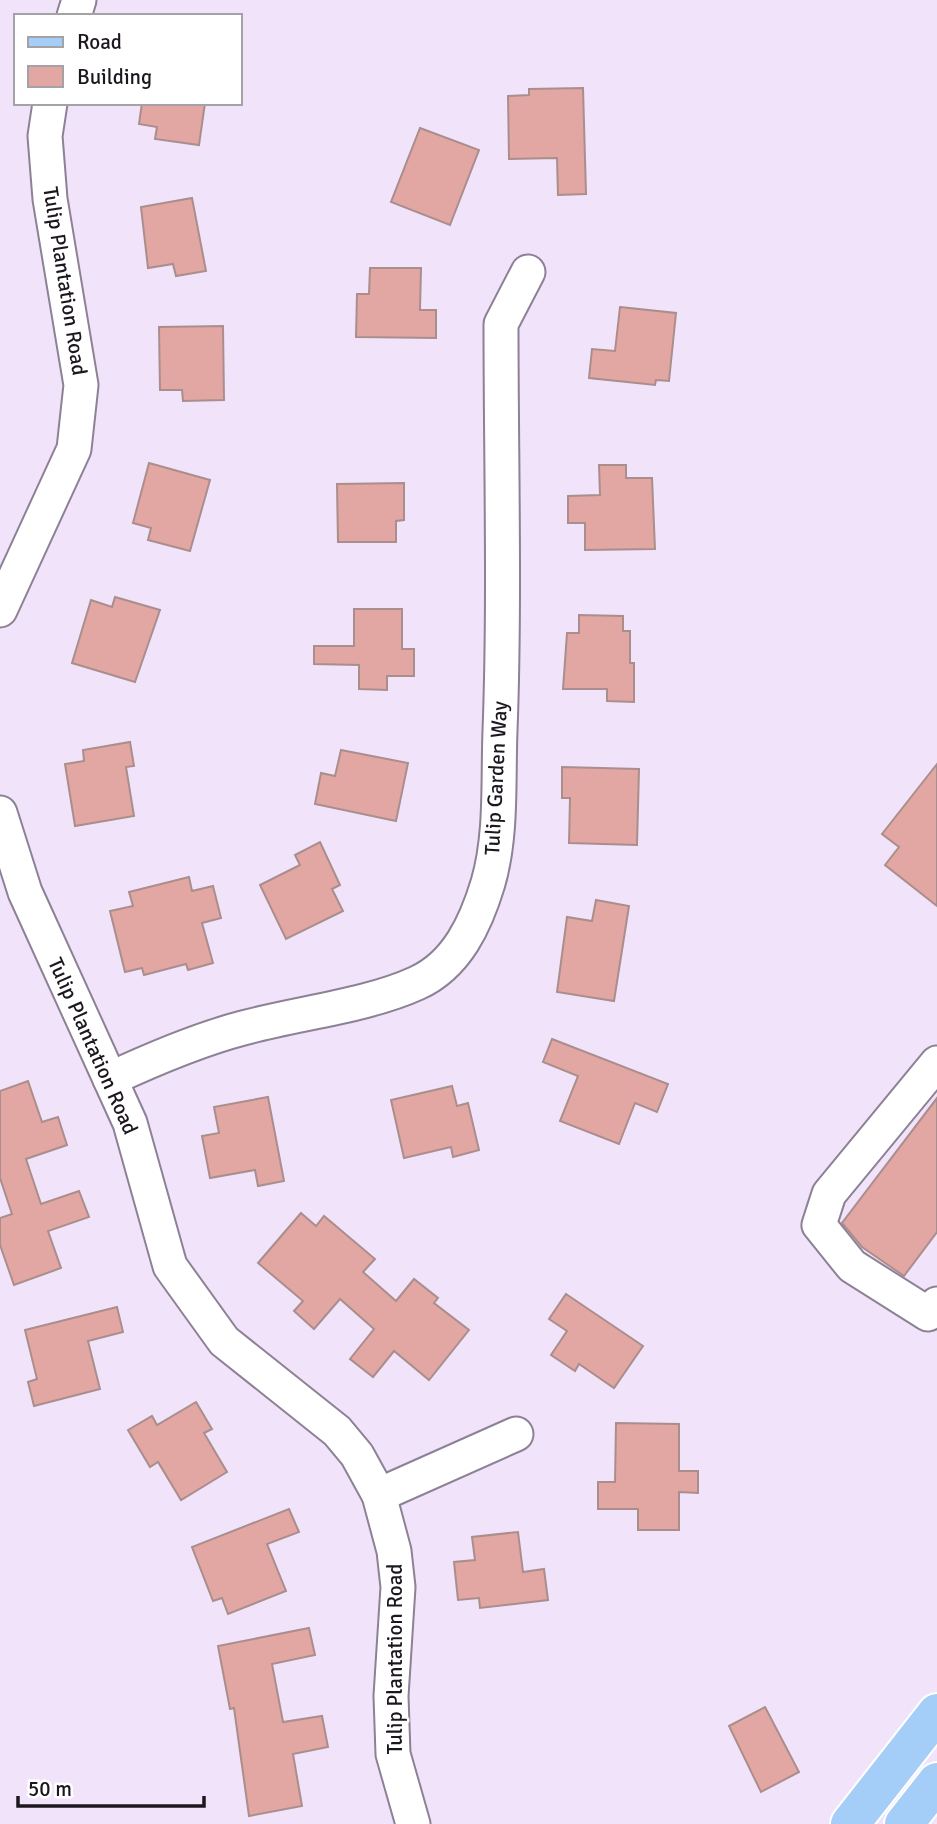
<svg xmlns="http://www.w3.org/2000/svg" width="937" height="1824" font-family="Signika,sans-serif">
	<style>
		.building { fill: #e2a6a3; stroke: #aa8e8d; stroke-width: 2 }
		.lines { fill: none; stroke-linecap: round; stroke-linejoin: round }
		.minor-casing { stroke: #8d8195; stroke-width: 37 }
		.major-casing { stroke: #fff; stroke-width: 42 }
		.minor { stroke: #fff; stroke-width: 33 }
		.major { stroke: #a4cdf8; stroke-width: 38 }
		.labels { text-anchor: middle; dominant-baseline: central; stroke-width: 5; stroke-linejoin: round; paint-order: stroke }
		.street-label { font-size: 21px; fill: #1c171f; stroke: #fff }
	</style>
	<rect width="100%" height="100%" fill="#f1e4fa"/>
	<g class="building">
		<path d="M 583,88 L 586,194 L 558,195 L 557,158 L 509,159 L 508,96 L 529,95 L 529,89 Z"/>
		<path d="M 142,103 L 205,103 L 199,145 L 155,139 L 157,127 L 139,124 Z"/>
		<path d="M 420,128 L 479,150 L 450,225 L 391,202 Z"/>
		<path d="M 192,198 L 206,271 L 176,276 L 173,264 L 148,268 L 141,207 Z"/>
		<path d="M 370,268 L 421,268 L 420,310 L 436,310 L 436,338 L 356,337 L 357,294 L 369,294 Z"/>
		<path d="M 620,307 L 676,313 L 669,381 L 656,380 L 655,385 L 589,378 L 592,349 L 615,351 Z"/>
		<path d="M 223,326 L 224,400 L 183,401 L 182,390 L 160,390 L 159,327 Z"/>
		<path d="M 149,463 L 210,480 L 190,551 L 148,540 L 151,528 L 133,523 Z"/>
		<path d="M 599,465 L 626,465 L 626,478 L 652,478 L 655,549 L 585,550 L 585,523 L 568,523 L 568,496 L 600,495 Z"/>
		<path d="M 404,483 L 404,520 L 396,521 L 396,542 L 338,542 L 337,484 Z"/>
		<path d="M 115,597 L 160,610 L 135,682 L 72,663 L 91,600 L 112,607 Z"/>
		<path d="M 354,609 L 402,609 L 402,649 L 414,649 L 414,676 L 387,676 L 387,690 L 359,689 L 359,665 L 314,664 L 314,646 L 354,646 Z"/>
		<path d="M 579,615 L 623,616 L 623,631 L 630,631 L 630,663 L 634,663 L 634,702 L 607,701 L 607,689 L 563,689 L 567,633 L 579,633 Z"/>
		<path d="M 130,742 L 134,766 L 126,767 L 134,816 L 75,826 L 65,764 L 84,761 L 83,750 Z"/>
		<path d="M 341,750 L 408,763 L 396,821 L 315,804 L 321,773 L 335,776 Z"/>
		<path d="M 937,764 L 937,906 L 885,865 L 899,847 L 882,834 Z"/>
		<path d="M 562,767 L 639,769 L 637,845 L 569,843 L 570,798 L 562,798 Z"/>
		<path d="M 320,842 L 340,885 L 332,889 L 343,911 L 286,939 L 260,885 L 300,865 L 295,855 Z"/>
		<path d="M 189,877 L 192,891 L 213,886 L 221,918 L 202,923 L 213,963 L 188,970 L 186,964 L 144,975 L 142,968 L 125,972 L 110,911 L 133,906 L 129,892 Z"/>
		<path d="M 596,900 L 629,906 L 614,1001 L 557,992 L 567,917 L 592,921 Z"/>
		<path d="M 552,1039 L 668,1084 L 657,1112 L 635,1103 L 619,1144 L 560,1121 L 578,1076 L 543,1062 Z"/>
		<path d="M 28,1081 L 42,1122 L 58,1117 L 67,1145 L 26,1159 L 41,1204 L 79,1191 L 89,1217 L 48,1231 L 61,1268 L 14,1285 L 0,1245 L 0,1218 L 12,1214 L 0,1178 L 0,1091 Z"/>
		<path d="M 452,1086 L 457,1106 L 468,1103 L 479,1150 L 453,1157 L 451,1147 L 404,1158 L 391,1100 Z"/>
		<path d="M 268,1097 L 284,1181 L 258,1186 L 255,1170 L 210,1178 L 202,1136 L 219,1133 L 214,1107 Z"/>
		<path d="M 937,1098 L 937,1232 L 904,1276 L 862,1247 L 842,1223 Z"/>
		<path d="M 301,1213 L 316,1226 L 324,1216 L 375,1259 L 363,1272 L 396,1301 L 414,1279 L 438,1298 L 434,1303 L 469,1330 L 429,1380 L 394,1351 L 373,1377 L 350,1359 L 374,1329 L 340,1299 L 314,1329 L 294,1311 L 303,1301 L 258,1263 Z"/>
		<path d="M 566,1294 L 643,1346 L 614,1388 L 579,1364 L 575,1371 L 551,1355 L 567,1331 L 549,1319 Z"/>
		<path d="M 117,1307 L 123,1332 L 88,1341 L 100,1389 L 34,1406 L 28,1382 L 37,1379 L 25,1330 Z"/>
		<path d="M 196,1402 L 212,1429 L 204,1433 L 227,1472 L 181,1500 L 158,1462 L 150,1467 L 128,1430 L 152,1416 L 157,1425 Z"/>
		<path d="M 616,1423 L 679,1424 L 679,1471 L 698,1471 L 698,1493 L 679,1492 L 679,1530 L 638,1530 L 638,1509 L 598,1509 L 598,1482 L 615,1482 Z"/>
		<path d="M 289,1509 L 299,1532 L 267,1544 L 286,1591 L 228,1614 L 222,1598 L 213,1601 L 192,1547 Z"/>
		<path d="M 518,1532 L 523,1572 L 544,1569 L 548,1600 L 480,1608 L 479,1598 L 458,1600 L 454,1562 L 475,1560 L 472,1537 Z"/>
		<path d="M 309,1628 L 315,1655 L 272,1664 L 283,1722 L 322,1716 L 328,1747 L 293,1754 L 302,1806 L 249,1816 L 234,1708 L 230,1709 L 218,1646 Z"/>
		<path d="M 765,1707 L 799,1772 L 761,1792 L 729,1726 Z"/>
	</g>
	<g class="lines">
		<g class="minor-casing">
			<g id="minor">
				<path d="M 74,16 L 79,0"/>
				<path d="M 0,610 L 74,449 L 81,385 L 50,199 L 45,136 L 50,103"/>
				<path d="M 0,813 L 25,892 L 130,1123 L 170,1266 L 224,1341 L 337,1431 L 357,1455 L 379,1495 L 394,1551 L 398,1587 L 391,1696 L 393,1754 L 413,1824"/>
				<path d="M 937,1063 L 829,1194 L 819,1225 L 852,1266 L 928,1314 L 937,1304"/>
				<path d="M 110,1079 C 153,1059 197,1040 243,1028 C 297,1013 367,1006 417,983 C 457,965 476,923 488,883 C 502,835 498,781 500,731 C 505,596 501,460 501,324 L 528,272"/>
				<path d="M 379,1495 L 516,1434"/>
			</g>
		</g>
		<g class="major-casing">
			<g id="major">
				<path d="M 850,1824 L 937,1713"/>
				<path d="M 904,1824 L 937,1782"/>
			</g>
		</g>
		<use href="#minor" class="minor"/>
		<use href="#major" class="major"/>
	</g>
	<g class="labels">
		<g class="street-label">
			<text transform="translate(65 281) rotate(81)">Tulip Plantation Road</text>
			<text transform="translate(496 778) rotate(-87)">Tulip Garden Way</text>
			<text transform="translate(93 1046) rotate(66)">Tulip Plantation Road</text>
			<text transform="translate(395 1659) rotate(-90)">Tulip Plantation Road</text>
		</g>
	</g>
	<rect x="14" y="14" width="228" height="91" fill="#ffffff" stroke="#a4a2a5" stroke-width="2"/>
	<rect x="28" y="37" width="35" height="10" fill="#a4cdf8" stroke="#a4a2a5" stroke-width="2"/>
	<text x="77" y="49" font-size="21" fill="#1c171f">Road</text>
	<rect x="28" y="66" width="35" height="21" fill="#e2a6a3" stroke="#a4a2a5" stroke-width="2"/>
	<text x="77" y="84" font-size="21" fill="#1c171f">Building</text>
	<path d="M18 1796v10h186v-10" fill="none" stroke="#1c171f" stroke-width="3.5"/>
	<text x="28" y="1796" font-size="21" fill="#1c171f" stroke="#ffffff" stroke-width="5" paint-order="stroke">50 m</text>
</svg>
